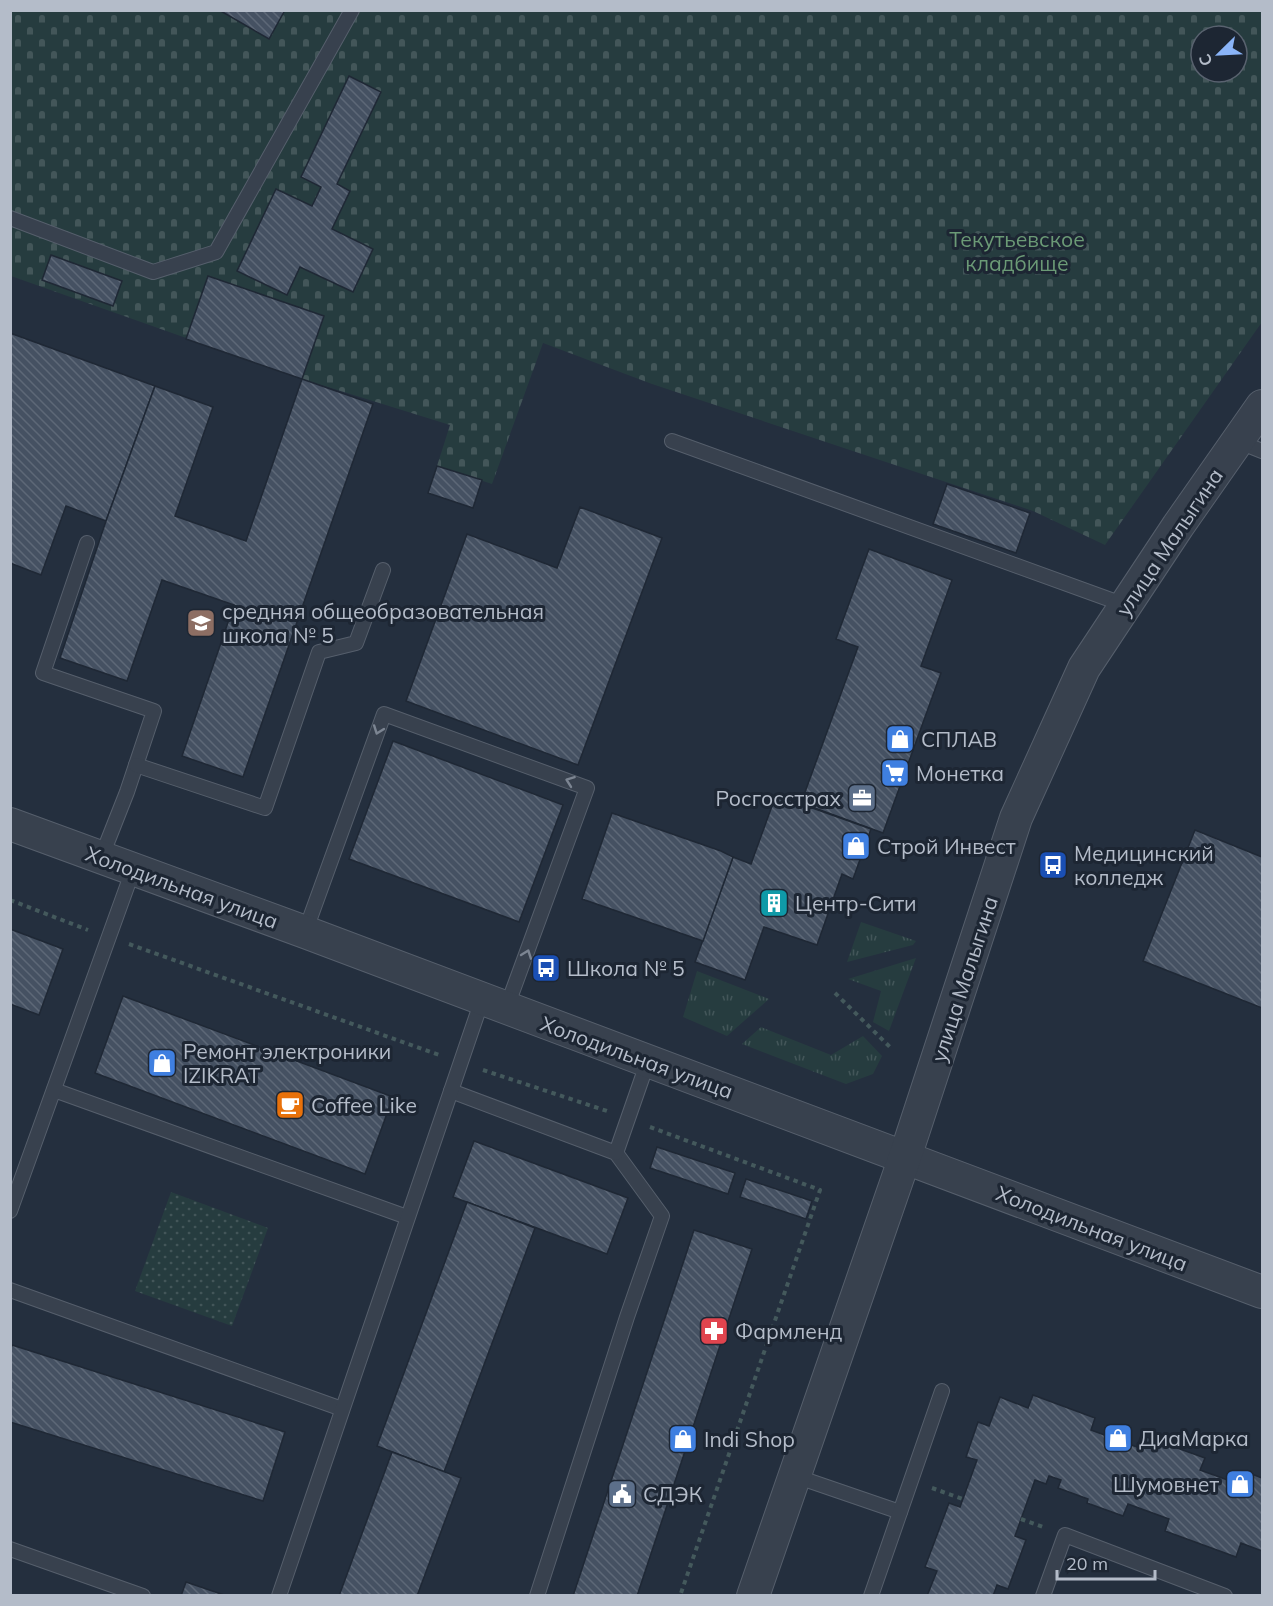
<svg xmlns="http://www.w3.org/2000/svg" width="1273" height="1606" font-family="Mulish,sans-serif">
	<style>
		.grass { fill: url(#grass-tufts) }
		.cemetery { fill: url(#cemetery-stones); fill-rule: evenodd }
		.park { fill: url(#park-dots) }
		.building { fill: url(#building-back-hatch); stroke: #1f2835; stroke-width: 1.5 }
		.lines { fill: none; stroke-linecap: round; stroke-linejoin: round }
		.service-casing { stroke: #565f6c; stroke-width: 16 }
		.tertiary-casing { stroke: #565f6c; stroke-width: 34 }
		.path { stroke: #44595c; stroke-width: 4; stroke-dasharray: 4.5 4.5; stroke-linecap: butt }
		.service { stroke: #38414e; stroke-width: 14 }
		.tertiary { stroke: #38414e; stroke-width: 32 }
		.oneway { stroke: #7c8592 }
		.labels { text-anchor: middle; dominant-baseline: central; stroke-width: 6; stroke-linejoin: round; paint-order: stroke }
		.park-label { font-size: 21px; fill: #6b9a76; stroke: #1d2633 }
		.street-label { font-size: 21px; fill: #b4bcc9; stroke: #1d2633 }
		.poi-label { font-size: 21px; fill: #b4bcc9; stroke: #1d2633; text-anchor: start }
	</style>
	<defs>
		<pattern id="grass-tufts" width="24" height="20" patternUnits="userSpaceOnUse" patternTransform="scale(1.5)"><rect width="24" height="20" fill="#263c3f"/><path d="M3 7l-1-3M5 7V3M7 7l1-3M15 17l-1-3M17 17v-4M19 17l1-3" fill="none" stroke="#435659"/></pattern>
		<pattern id="cemetery-stones" width="16" height="16" patternUnits="userSpaceOnUse" patternTransform="scale(1.5)"><rect width="16" height="16" fill="#263c3f"/><path d="M2 7V4a2 2 0 0 1 4 0v3zM10 15v-3a2 2 0 0 1 4 0v3z" fill="#435659"/></pattern>
		<pattern id="park-dots" width="8" height="8" patternUnits="userSpaceOnUse" patternTransform="scale(1.5)"><rect width="8" height="8" fill="#263c3f"/><path d="M2 2h.1M6 6h.1" fill="none" stroke="#435659" stroke-width="1.8" stroke-linecap="round"/></pattern>
		<pattern id="building-back-hatch" width="6" height="6" patternUnits="userSpaceOnUse" patternTransform="scale(1.5)"><rect width="6" height="6" fill="#455162"/><path d="M-1 5l2 2M0 0l6 6M5-1l2 2" fill="none" stroke="#5d6877"/></pattern>
	</defs>
	<rect width="100%" height="100%" fill="#242f3e"/>
	<g class="grass">
		<path d="M 861,922 L 916,941 L 913,945 L 847,962 Z"/>
		<path d="M 916,958 L 889,1031 L 873,1022 L 881,991 L 848,979 Z"/>
		<path d="M 697,971 L 769,999 L 727,1036 L 683,1017 Z"/>
		<path d="M 761,1027 L 831,1055 L 863,1036 L 882,1056 L 873,1074 L 846,1084 L 742,1044 Z"/>
	</g>
	<path class="cemetery" d="M 11,11 L 1262,11 L 1262,322 L 1105,545 L 1033,511 L 652,384 L 543,343 L 492,484 L 437,466 L 450,425 L 302,379 L 11,276 ZM 1201,36 L 1237,36 L 1237,72 L 1201,72 Z"/>
	<path class="park" d="M 171,1192 L 268,1228 L 232,1326 L 135,1291 Z"/>
	<g class="building">
		<path d="M 219,10 L 285,10 L 269,39 Z"/>
		<path d="M 349,76 L 381,92 L 337,184 L 350,191 L 332,229 L 373,249 L 353,292 L 300,267 L 287,295 L 237,271 L 276,189 L 312,206 L 321,187 L 301,177 Z"/>
		<path d="M 51,255 L 122,281 L 113,306 L 42,280 Z"/>
		<path d="M 208,276 L 324,316 L 302,379 L 186,339 Z"/>
		<path d="M 10,333 L 155,386 L 106,521 L 66,506 L 41,575 L 10,563 Z"/>
		<path d="M 302,379 L 373,404 L 243,777 L 182,756 L 234,605 L 162,580 L 127,681 L 60,658 L 106,521 L 155,386 L 213,407 L 175,516 L 246,541 Z"/>
		<path d="M 437,466 L 482,480 L 473,508 L 428,493 Z"/>
		<path d="M 947,484 L 1030,513 L 1016,553 L 933,524 Z"/>
		<path d="M 580,507 L 662,538 L 578,765 L 406,701 L 467,534 L 557,568 Z"/>
		<path d="M 869,549 L 952,580 L 921,666 L 941,673 L 883,833 L 801,803 L 858,647 L 836,639 Z"/>
		<path d="M 393,741 L 563,805 L 519,922 L 349,859 Z"/>
		<path d="M 776,795 L 871,829 L 853,879 L 842,874 L 817,945 L 764,927 L 745,980 L 695,962 L 733,857 L 751,864 Z"/>
		<path d="M 612,813 L 721,851 L 733,857 L 703,941 L 582,899 Z"/>
		<path d="M 1195,830 L 1262,857 L 1262,1008 L 1143,961 Z"/>
		<path d="M 10,929 L 63,949 L 39,1015 L 10,1004 Z"/>
		<path d="M 123,996 L 393,1097 L 365,1174 L 95,1073 Z"/>
		<path d="M 474,1141 L 628,1198 L 607,1254 L 453,1197 Z"/>
		<path d="M 657,1147 L 735,1173 L 728,1194 L 650,1168 Z"/>
		<path d="M 746,1179 L 812,1201 L 806,1219 L 740,1197 Z"/>
		<path d="M 467,1202 L 535,1228 L 444,1472 L 377,1446 Z"/>
		<path d="M 694,1230 L 752,1249 L 637,1596 L 573,1596 Z"/>
		<path d="M 12,1345 L 285,1432 L 263,1501 L 10,1422 L 10,1351 Z"/>
		<path d="M 1033,1395 L 1095,1418 L 1091,1430 L 1137,1447 L 1141,1435 L 1205,1458 L 1200,1470 L 1247,1487 L 1252,1474 L 1262,1478 L 1262,1551 L 1241,1543 L 1236,1557 L 1165,1531 L 1169,1519 L 1128,1504 L 1123,1516 L 1087,1503 L 1088,1499 L 1058,1488 L 1061,1480 L 1049,1476 L 1046,1484 L 1035,1480 L 1015,1536 L 1026,1540 L 1008,1589 L 997,1585 L 993,1596 L 927,1596 L 937,1571 L 925,1567 L 949,1503 L 960,1507 L 977,1460 L 966,1457 L 978,1422 L 989,1426 L 1000,1397 L 1028,1408 Z"/>
		<path d="M 392,1452 L 461,1478 L 417,1596 L 339,1596 Z"/>
		<path d="M 186,1582 L 227,1596 L 181,1596 Z"/>
	</g>
	<g class="lines">
		<g class="service-casing">
			<g id="service">
				<path d="M 10,218 L 153,272 L 216,252 L 352,10"/>
				<path d="M 672,441 L 1125,605"/>
				<path d="M 1237,441 L 1262,451"/>
				<path d="M 87,543 L 43,673 L 154,711 L 127,792 L 101,858"/>
				<path d="M 136,765 L 265,808 L 319,652 L 356,643 L 383,570"/>
				<path d="M 305,932 L 384,714 L 587,788 L 506,1009"/>
				<path d="M 54,1090 L 407,1217"/>
				<path d="M 451,1091 L 616,1153 L 662,1216 L 627,1317 L 537,1596"/>
				<path d="M 616,1153 L 648,1061"/>
				<path d="M 10,1211 L 133,870"/>
				<path d="M 10,1290 L 342,1409"/>
				<path d="M 795,1476 L 900,1512"/>
				<path d="M 10,1549 L 143,1596"/>
				<path d="M 279,1596 L 482,1000"/>
				<path d="M 871,1596 L 942,1391"/>
				<path d="M 1043,1596 L 1065,1535 L 1225,1596"/>
			</g>
		</g>
		<g class="tertiary-casing">
			<g id="tertiary">
				<path d="M 10,824 L 305,932 L 1262,1292"/>
				<path d="M 753,1596 L 905,1157 L 1016,818 L 1084,668 L 1178,526 L 1262,406"/>
			</g>
		</g>
		<g class="path">
			<path d="M 10,900 L 88,930"/>
			<path d="M 129,944 L 439,1055"/>
			<path d="M 835,993 L 892,1049"/>
			<path d="M 483,1070 L 607,1111"/>
			<path d="M 650,1127 L 820,1190 L 680,1596"/>
			<path d="M 932,1488 L 963,1499"/>
			<path d="M 1021,1519 L 1043,1527"/>
		</g>
		<use href="#service" class="service"/>
		<use href="#tertiary" class="tertiary"/>
	</g>
	<defs><path id="oneway-chevron" d="M-2-3.5L2.5 0L-2 3.5" fill="none" stroke-width="1.6" stroke-linecap="round" stroke-linejoin="round" transform="scale(1.5)"/></defs>
	<g class="oneway">
		<use href="#oneway-chevron" transform="translate(378 730) rotate(110)"/>
		<use href="#oneway-chevron" transform="translate(570 781) rotate(-160)"/>
		<use href="#oneway-chevron" transform="translate(527 954) rotate(-70)"/>
	</g>
	<defs>
		<g id="school-square" transform="scale(1.5)"><rect x="-9" y="-9" width="18" height="18" rx="4" fill="#8d6e63" stroke="#1d2633"/><path d="M0-5L7-2L0 1L-7-2ZM-4 1L0 2.5L4 1V4Q0 6-4 4Z" fill="#fff"/></g>
		<g id="shop-square" transform="scale(1.5)"><rect x="-9" y="-9" width="18" height="18" rx="4" fill="#3f7fe0" stroke="#1d2633"/><path d="M-5-2.5h2.3a2.7 3.5 0 0 1 5.4 0H5L5.5 6h-11ZM-1.5-2.5h3a1.5 2.3 0 0 0-3 0Z" fill="#fff"/></g>
		<g id="supermarket-square" transform="scale(1.5)"><rect x="-9" y="-9" width="18" height="18" rx="4" fill="#3f7fe0" stroke="#1d2633"/><path d="M-6-5.5h2.5l.6 2H6L4.5 2H-2.5L-4.4-4H-6ZM-1.5 3.2a1.3 1.3 0 1 0 .1 0ZM3 3.2a1.3 1.3 0 1 0 .1 0Z" fill="#fff"/></g>
		<g id="office-square" transform="scale(1.5)"><rect x="-9" y="-9" width="18" height="18" rx="4" fill="#5c6f8a" stroke="#1d2633"/><path d="M-6-3h4V-5.5h4V-3h4V5H-6ZM-1-4.5V-3h2v-1.5ZM-6 0V1H6V0Z" fill="#fff"/></g>
		<g id="bus-square" transform="scale(1.5)"><rect x="-9" y="-9" width="18" height="18" rx="4" fill="#1a4fb4" stroke="#1d2633"/><path d="M-5-6H5V4H4V6H2V4H-2V6H-4V4H-5ZM-3.5-4V0h7V-4ZM-3.5 1.2v1.5H-2V1.2ZM2 1.2v1.5H3.5V1.2Z" fill="#fff"/></g>
		<g id="building-square" transform="scale(1.5)"><rect x="-9" y="-9" width="18" height="18" rx="4" fill="#0f9aa8" stroke="#1d2633"/><path d="M-4-6H4V6H1V3H-1V6H-4ZM-2.5-4.3h1.7v1.8h-1.7ZM.8-4.3h1.7v1.8H.8ZM-2.5-1h1.7V.8h-1.7ZM.8-1h1.7V.8H.8Z" fill="#fff"/></g>
		<g id="cafe-square" transform="scale(1.5)"><rect x="-9" y="-9" width="18" height="18" rx="4" fill="#e8710a" stroke="#1d2633"/><path d="M-5.5-4.5H6V0H3Q3 3.5 0 3.5H-2.5Q-5.5 3.5-5.5 0ZM3-3.2v2h1.7v-2ZM-6 4.5H4V6H-6Z" fill="#fff"/></g>
		<g id="pharmacy-square" transform="scale(1.5)"><rect x="-9" y="-9" width="18" height="18" rx="4" fill="#e0444e" stroke="#1d2633"/><path d="M-2-6h4v4h4v4h-4v4h-4v-4h-4v-4h4Z" fill="#fff"/></g>
		<g id="civic-square" transform="scale(1.5)"><rect x="-9" y="-9" width="18" height="18" rx="4" fill="#5c6f8a" stroke="#1d2633"/><path d="M-.6-6.5H3V-4.5H.6V-3L4-1V1h2V6H-6V1h2V-1L-.6-3ZM-1.2 2.5V6h2.4V2.5Z" fill="#fff"/></g>
	</defs>
	<g fill-rule="evenodd">
		<use href="#school-square" x="201" y="623"/>
		<use href="#shop-square" x="900" y="739"/>
		<use href="#supermarket-square" x="895" y="773"/>
		<use href="#office-square" x="862" y="798"/>
		<use href="#shop-square" x="856" y="846"/>
		<use href="#bus-square" x="1053" y="865"/>
		<use href="#building-square" x="774" y="903"/>
		<use href="#bus-square" x="546" y="968"/>
		<use href="#shop-square" x="162" y="1063"/>
		<use href="#cafe-square" x="290" y="1105"/>
		<use href="#pharmacy-square" x="714" y="1331"/>
		<use href="#shop-square" x="1118" y="1438"/>
		<use href="#shop-square" x="683" y="1439"/>
		<use href="#shop-square" x="1240" y="1484"/>
		<use href="#civic-square" x="622" y="1494"/>
	</g>
	<g class="labels">
		<g class="park-label">
			<text x="1017" y="239">Текутьевское<tspan x="1017" dy="24">кладбище</tspan></text>
		</g>
		<g class="street-label">
			<text transform="translate(1169 542) rotate(-56)">улица Малыгина</text>
			<text transform="translate(182 887) rotate(20)">Холодильная улица</text>
			<text transform="translate(964 979) rotate(-72)">улица Малыгина</text>
			<text transform="translate(637 1057) rotate(20)">Холодильная улица</text>
			<text transform="translate(1092 1228) rotate(21)">Холодильная улица</text>
		</g>
		<g class="poi-label">
			<text x="222" y="611">средняя общеобразовательная<tspan x="222" dy="24">школа № 5</tspan></text>
			<text x="921" y="739">СПЛАВ</text>
			<text x="916" y="773">Монетка</text>
			<text x="841" y="798" text-anchor="end">Росгосстрах</text>
			<text x="877" y="846">Строй Инвест</text>
			<text x="1074" y="853">Медицинский<tspan x="1074" dy="24">колледж</tspan></text>
			<text x="795" y="903">Центр-Сити</text>
			<text x="567" y="968">Школа № 5</text>
			<text x="183" y="1051">Ремонт электроники<tspan x="183" dy="24">IZIKRAT</tspan></text>
			<text x="311" y="1105">Coffee Like</text>
			<text x="735" y="1331">Фармленд</text>
			<text x="1139" y="1438">ДиаМарка</text>
			<text x="704" y="1439">Indi Shop</text>
			<text x="1219" y="1484" text-anchor="end">Шумовнет</text>
			<text x="643" y="1494">СДЭК</text>
		</g>
	</g>
	<rect width="1273" height="1606" fill="none" stroke="#b4bcc9" stroke-width="24"/>
	<g transform="translate(1219 54) rotate(246)"><circle r="28" fill="#1d2633" stroke="#59626f" stroke-width="1.5"/>
	<path d="M0-4.5L10 22L0 15L-10 22Z" fill="#8ab4f8"/>
	<text y="-9" font-size="16" font-weight="bold" text-anchor="middle" fill="#b4bcc9">С</text>
	</g>
	<path d="M1057 1570v9h98v-9" fill="none" stroke="#b4bcc9" stroke-width="3"/>
	<text x="1066" y="1570" font-size="18" fill="#b4bcc9" stroke="#1d2633" stroke-width="4.5" paint-order="stroke">20 m</text>
</svg>
